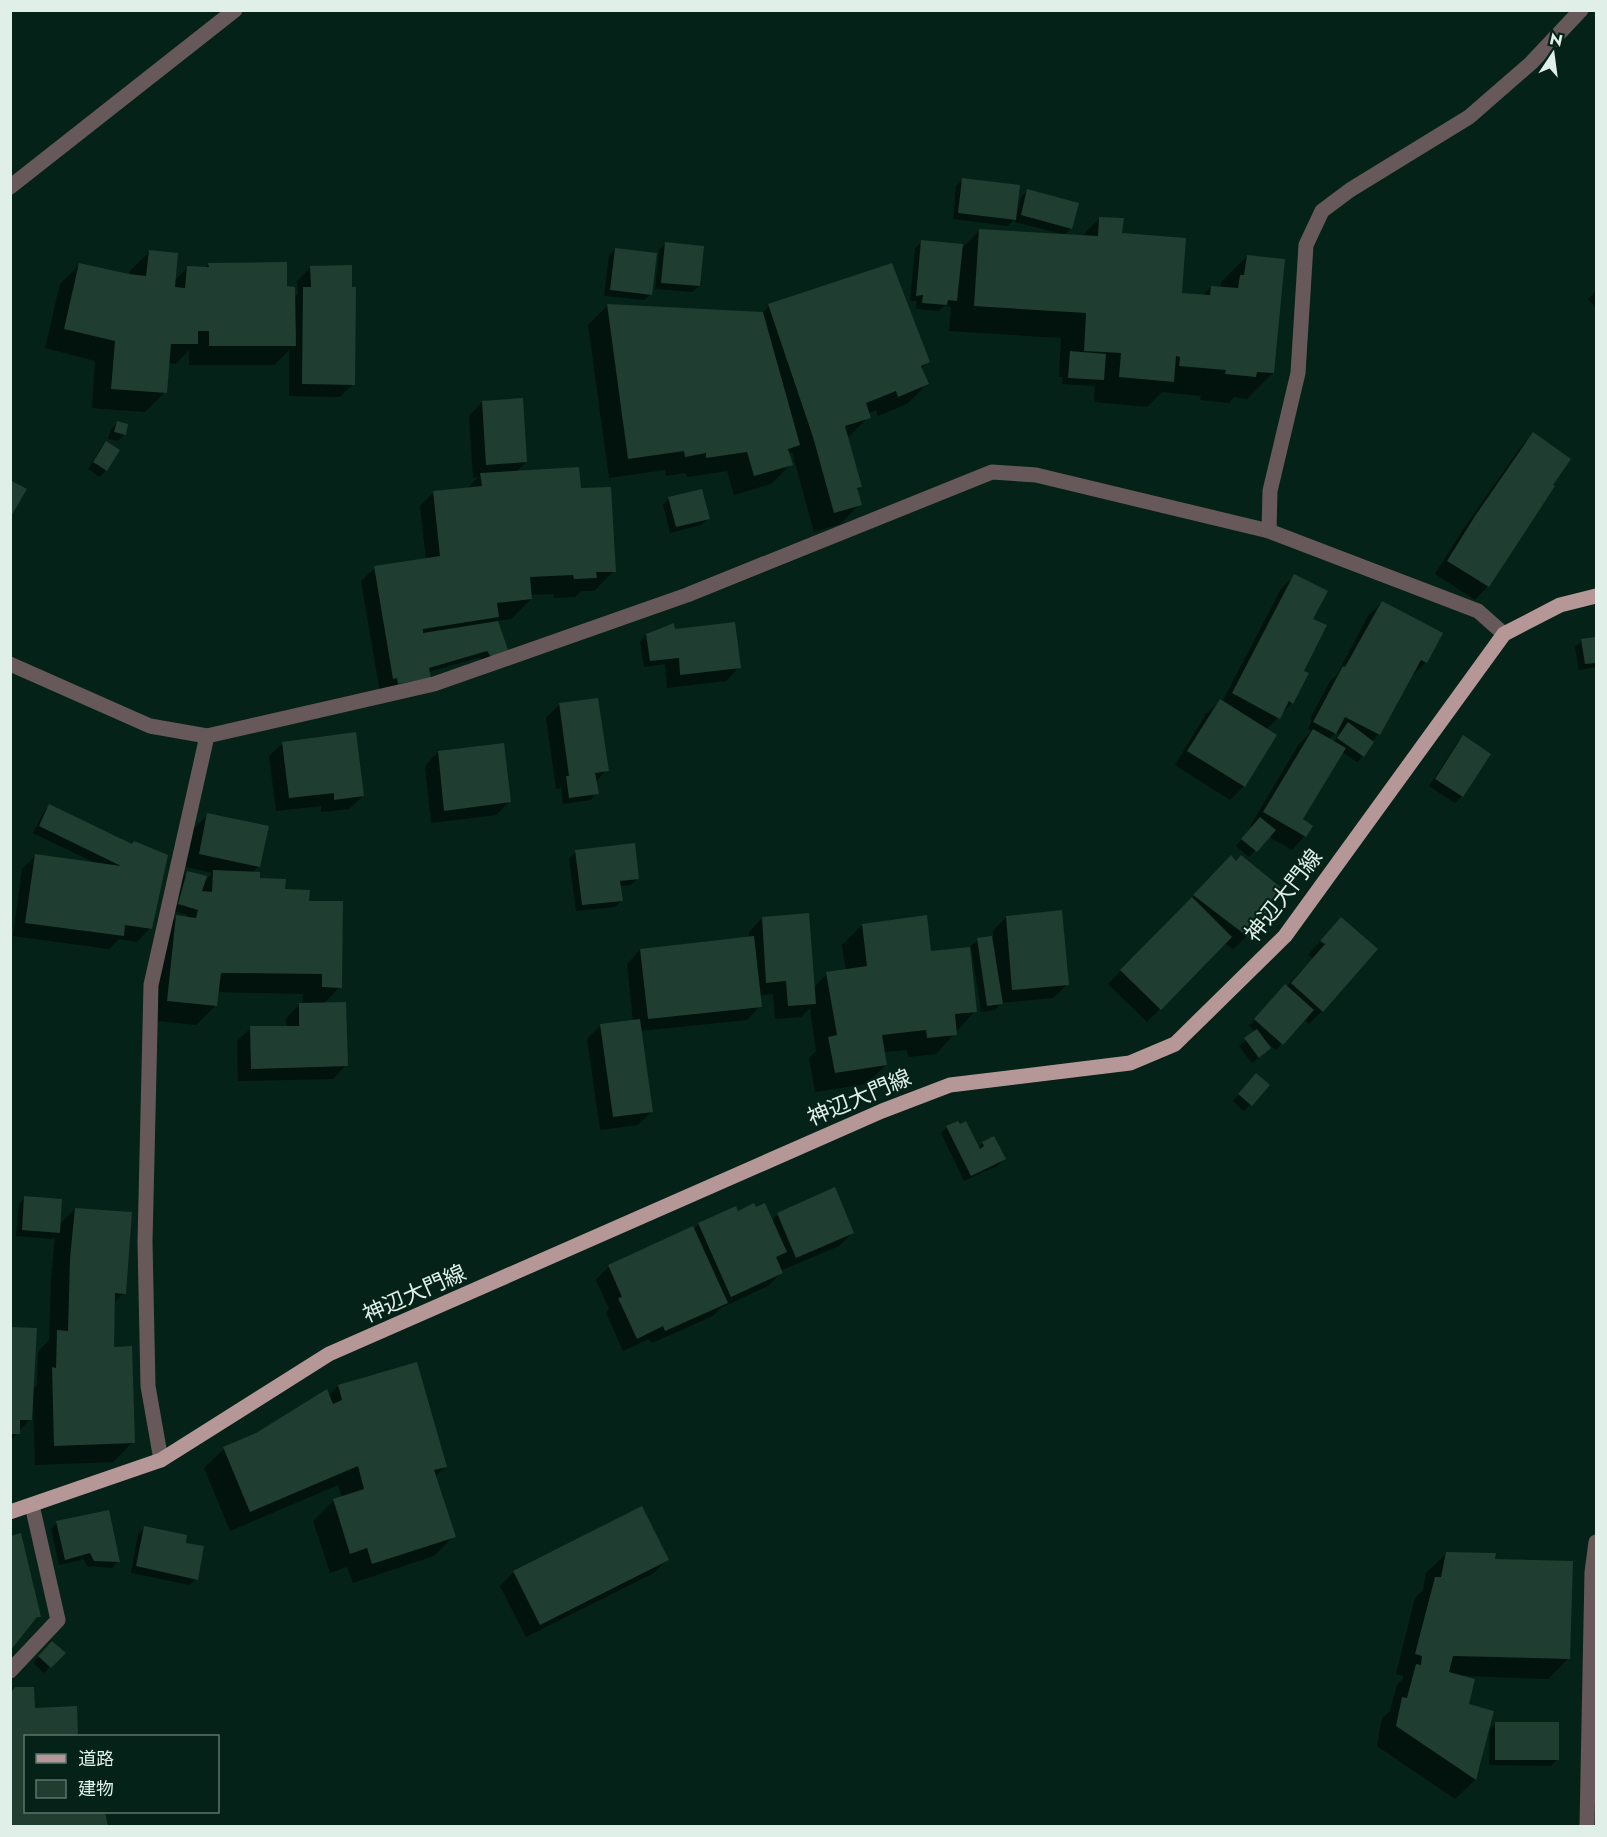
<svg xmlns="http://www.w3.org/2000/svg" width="1607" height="1837" font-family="Jost,'Noto Sans JP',sans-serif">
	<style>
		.shadow { fill: #0007; fill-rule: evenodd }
		.building { fill: #203d32 }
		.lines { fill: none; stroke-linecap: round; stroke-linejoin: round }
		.minor { stroke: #675959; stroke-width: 15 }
		.major { stroke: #b49796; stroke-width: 15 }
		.labels { text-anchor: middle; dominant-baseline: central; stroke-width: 4.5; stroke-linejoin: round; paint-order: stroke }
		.street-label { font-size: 22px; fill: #e0f0e9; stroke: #042218 }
	</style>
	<rect width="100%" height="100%" fill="#042218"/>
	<g class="shadow">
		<path d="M 963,180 L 1015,213 L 1017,213 L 1021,197 L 1027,191 L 1071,228 L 1064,236 L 1081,237 L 1100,218 L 1121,235 L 1180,294 L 1202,296 L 1211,287 L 1221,288 L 1221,282 L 1247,256 L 1273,373 L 1247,399 L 1234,397 L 1229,403 L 1200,400 L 1201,396 L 1162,392 L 1147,407 L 1094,402 L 1095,386 L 1062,384 L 1063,377 L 1059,377 L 1061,338 L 949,331 L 951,307 L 944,306 L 939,311 L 916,309 L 917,301 L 910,301 L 915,248 L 922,242 L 960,250 L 980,230 L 1062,234 L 1015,222 L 1016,217 L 1008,226 L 953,219 L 956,186 Z"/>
		<path d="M 666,243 L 699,286 L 692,292 L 655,289 L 659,250 Z"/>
		<path d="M 615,249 L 651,294 L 644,300 L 604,296 L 609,256 Z"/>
		<path d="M 150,251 L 174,281 L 188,267 L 204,269 L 209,264 L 286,288 L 294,298 L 298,294 L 297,281 L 311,267 L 353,384 L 340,397 L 289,396 L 289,350 L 274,365 L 189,365 L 189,350 L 176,364 L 168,363 L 165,392 L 145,412 L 92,408 L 95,361 L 45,348 L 60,284 L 80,264 L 129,276 L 130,271 Z"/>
		<path d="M 1596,291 L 1596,308 L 1588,299 Z"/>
		<path d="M 608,305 L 762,313 L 769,306 L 928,362 L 921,369 L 927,384 L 907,404 L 878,416 L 876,410 L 868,413 L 869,417 L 847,438 L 861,487 L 856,491 L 860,504 L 840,524 L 814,532 L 792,452 L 788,455 L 791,464 L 771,484 L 734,495 L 727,471 L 687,477 L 686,473 L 666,476 L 665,470 L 609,478 L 588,325 Z"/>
		<path d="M 482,402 L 526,462 L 515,473 L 580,489 L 614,571 L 594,591 L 581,591 L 575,597 L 554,598 L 554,594 L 530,595 L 531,599 L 511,619 L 496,621 L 506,650 L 484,663 L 480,657 L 429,672 L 430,678 L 380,692 L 361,581 L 375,568 L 426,560 L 420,506 L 434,492 L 467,489 L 478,477 L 473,478 L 469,416 Z"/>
		<path d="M 117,423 L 124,434 L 118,441 L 108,439 L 111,429 Z"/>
		<path d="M 1533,434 L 1551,485 L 1553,487 L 1488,586 L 1475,600 L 1435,574 L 1462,531 L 1520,448 Z"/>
		<path d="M 106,443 L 118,451 L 106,470 L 100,477 L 88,469 L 100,449 Z"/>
		<path d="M 669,499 L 708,519 L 701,525 L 670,533 L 663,505 Z"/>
		<path d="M 1294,576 L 1302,672 L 1292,703 L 1266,730 L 1275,735 L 1244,786 L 1230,800 L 1175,765 L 1206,714 L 1220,701 L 1222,702 L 1281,589 Z"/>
		<path d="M 1382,602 L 1426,662 L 1413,675 L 1411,675 L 1379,734 L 1371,742 L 1363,756 L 1357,762 L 1342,752 L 1301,820 L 1305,836 L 1292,850 L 1268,836 L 1249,857 L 1236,846 L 1252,827 L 1250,826 L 1299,744 L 1312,731 L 1308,729 L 1312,720 L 1310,719 L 1330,681 L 1337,675 L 1368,616 ZM 1336,732 L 1339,734 L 1333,743 L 1328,740 Z"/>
		<path d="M 646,635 L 739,667 L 726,681 L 667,688 L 665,664 L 644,667 L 640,642 Z"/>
		<path d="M 1596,638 L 1596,667 L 1579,670 L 1575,647 L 1582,641 Z"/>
		<path d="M 597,700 L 607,770 L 595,782 L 597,793 L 591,800 L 563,804 L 561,788 L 556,789 L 546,718 L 559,705 Z"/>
		<path d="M 1463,737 L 1489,754 L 1462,796 L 1455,803 L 1429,786 L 1457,743 Z"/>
		<path d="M 283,743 L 363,796 L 349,809 L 321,812 L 321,806 L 276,811 L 269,756 Z"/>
		<path d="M 438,752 L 509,802 L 496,815 L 431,823 L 425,766 Z"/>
		<path d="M 49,806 L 131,846 L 150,928 L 137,942 L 119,939 L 109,949 L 13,936 L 22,869 L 35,856 L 97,864 L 33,833 L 43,813 Z"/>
		<path d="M 208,815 L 267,827 L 258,867 L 251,874 L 259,880 L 308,902 L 340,987 L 323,1004 L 346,1065 L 333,1079 L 238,1081 L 237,1041 L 251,1028 L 286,1027 L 286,1018 L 300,1004 L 302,1004 L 303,994 L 217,992 L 216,1005 L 196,1025 L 148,1020 L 156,937 L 176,917 L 187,918 L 188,915 L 173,911 L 181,879 L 188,873 L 204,882 L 212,873 L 186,867 L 194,828 Z"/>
		<path d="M 576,852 L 638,878 L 631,885 L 619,886 L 621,901 L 615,907 L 576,911 L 569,858 Z"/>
		<path d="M 1235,862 L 1283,892 L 1247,936 L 1233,949 L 1225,943 L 1147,1022 L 1108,984 L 1218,871 Z"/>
		<path d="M 1006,917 L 1067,985 L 1053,998 L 1001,1003 L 995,1010 L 981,1012 L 971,946 L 978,940 L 993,938 L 993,931 Z"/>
		<path d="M 762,918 L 813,988 L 827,974 L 846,971 L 842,945 L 862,925 L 930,953 L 975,1011 L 936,1054 L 908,1057 L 907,1050 L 884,1052 L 886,1065 L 866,1084 L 815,1092 L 809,1058 L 816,1051 L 810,1008 L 801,1017 L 775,1019 L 773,994 L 759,995 L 760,1006 L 747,1020 L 640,1031 L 651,1112 L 638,1125 L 600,1130 L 587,1039 L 600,1026 L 633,1022 L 627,964 L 640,950 L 749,938 L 749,932 Z"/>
		<path d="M 1328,932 L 1322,1011 L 1309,1024 L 1304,1019 L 1276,1050 L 1265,1040 L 1263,1055 L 1252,1063 L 1239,1046 L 1256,1032 L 1249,1026 L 1313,958 L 1308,955 Z"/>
		<path d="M 1250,1082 L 1268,1085 L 1244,1111 L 1233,1101 Z"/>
		<path d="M 947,1127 L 978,1148 L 983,1143 L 1004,1159 L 997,1166 L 964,1181 L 941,1133 Z"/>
		<path d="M 25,1197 L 59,1225 L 75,1209 L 124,1293 L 113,1304 L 113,1348 L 133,1442 L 113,1462 L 35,1465 L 33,1404 L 31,1403 L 30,1419 L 10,1441 L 10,1328 L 32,1390 L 37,1385 L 38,1352 L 49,1340 L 51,1278 L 55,1237 L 52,1239 L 16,1236 L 19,1204 Z"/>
		<path d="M 737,1213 L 772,1220 L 778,1214 L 852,1233 L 839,1246 L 780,1271 L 781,1273 L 768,1286 L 721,1308 L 713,1316 L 652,1343 L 649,1339 L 623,1351 L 606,1313 L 609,1309 L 596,1280 L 609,1266 L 693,1230 L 699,1224 Z"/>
		<path d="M 338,1386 L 446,1466 L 435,1477 L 454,1536 L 434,1556 L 353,1583 L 347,1567 L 330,1573 L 313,1521 L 333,1501 L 342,1498 L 338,1485 L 230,1531 L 204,1468 L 224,1449 L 257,1434 L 328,1396 Z"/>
		<path d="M 57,1523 L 118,1561 L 112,1568 L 87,1566 L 84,1559 L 59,1565 L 51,1529 Z"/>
		<path d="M 145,1528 L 184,1544 L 196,1579 L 190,1585 L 131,1573 L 138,1534 Z"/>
		<path d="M 1447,1553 L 1493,1560 L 1568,1659 L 1548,1679 L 1464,1676 L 1467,1705 L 1492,1712 L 1475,1780 L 1455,1799 L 1377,1746 L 1382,1718 L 1390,1711 L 1397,1685 L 1403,1679 L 1403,1676 L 1396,1674 L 1415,1598 L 1423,1590 L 1426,1573 Z"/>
		<path d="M 667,1560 L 654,1573 L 526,1637 L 500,1586 L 514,1572 Z"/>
		<path d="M 52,1643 L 63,1653 L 44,1673 L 33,1663 Z"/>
		<path d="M 10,1694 L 33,1709 L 75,1708 L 76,1736 L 26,1736 L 26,1812 L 104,1812 L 106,1826 L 10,1826 Z"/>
		<path d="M 1496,1723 L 1557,1759 L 1551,1766 L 1489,1765 L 1489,1730 Z"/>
	</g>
	<g class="building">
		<path d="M 962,178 L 1020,185 L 1016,220 L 958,213 Z"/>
		<path d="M 1027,189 L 1079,203 L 1072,229 L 1021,215 Z"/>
		<path d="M 1099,217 L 1124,218 L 1122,233 L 1186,238 L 1182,293 L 1210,295 L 1211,286 L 1238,288 L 1240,275 L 1244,275 L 1247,255 L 1285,259 L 1274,373 L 1257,372 L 1256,377 L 1225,374 L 1226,370 L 1179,366 L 1180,357 L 1176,356 L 1174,382 L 1119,377 L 1121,353 L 1084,351 L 1086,313 L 974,306 L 979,229 L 1098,236 Z"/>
		<path d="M 921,240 L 963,244 L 957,301 L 948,300 L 947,305 L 922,303 L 923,295 L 916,296 Z"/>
		<path d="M 665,242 L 704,246 L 700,286 L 661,283 Z"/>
		<path d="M 615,248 L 657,253 L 652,295 L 610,290 Z"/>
		<path d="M 149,250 L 178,253 L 175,287 L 185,288 L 187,266 L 209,267 L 208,263 L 287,262 L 287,286 L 295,287 L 296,346 L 209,346 L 209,331 L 198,331 L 198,344 L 171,344 L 167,393 L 111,389 L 115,341 L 64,329 L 79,263 L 129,274 L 146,276 Z"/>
		<path d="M 892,263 L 930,362 L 921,366 L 929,384 L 898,397 L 896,391 L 866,403 L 871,418 L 845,426 L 862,487 L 857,488 L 862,505 L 834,513 L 813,437 L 768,304 Z"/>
		<path d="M 352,265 L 352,287 L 356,287 L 355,385 L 302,384 L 303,287 L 311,287 L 310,266 Z"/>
		<path d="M 607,304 L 763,312 L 800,445 L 788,449 L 793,465 L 754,476 L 747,452 L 706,458 L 706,453 L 685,457 L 684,451 L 628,459 Z"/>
		<path d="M 1070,351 L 1106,354 L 1104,380 L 1068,378 Z"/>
		<path d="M 523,398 L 527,462 L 486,465 L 482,401 Z"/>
		<path d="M 117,421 L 128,424 L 126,435 L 114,432 Z"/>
		<path d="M 1533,432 L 1571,459 L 1553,485 L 1555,486 L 1489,587 L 1447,561 L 1475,516 Z"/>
		<path d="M 106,441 L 120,450 L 107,471 L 93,462 Z"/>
		<path d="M 579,467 L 581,488 L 611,487 L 616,572 L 596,572 L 597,578 L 574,579 L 573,575 L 530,577 L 532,599 L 497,603 L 499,617 L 423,629 L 423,633 L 498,621 L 508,650 L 491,657 L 487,651 L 429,668 L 431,678 L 398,684 L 397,678 L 393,679 L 374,566 L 440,556 L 433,491 L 482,486 L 480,473 Z"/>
		<path d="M 10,480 L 27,489 L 10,518 Z"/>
		<path d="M 702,489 L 710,519 L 676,527 L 668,497 Z"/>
		<path d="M 1294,574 L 1328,591 L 1313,619 L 1327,625 L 1304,671 L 1309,673 L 1293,704 L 1289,701 L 1280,719 L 1232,693 Z"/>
		<path d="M 1382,601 L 1443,633 L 1427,663 L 1421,660 L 1380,735 L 1345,717 L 1336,734 L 1313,722 L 1343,666 L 1345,667 Z"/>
		<path d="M 735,622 L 741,668 L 680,675 L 679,658 L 650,661 L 646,634 L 674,623 L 675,629 Z"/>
		<path d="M 1596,637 L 1596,663 L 1585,664 L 1581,639 Z"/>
		<path d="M 598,698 L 609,771 L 595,773 L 599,794 L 569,798 L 566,776 L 569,776 L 559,703 Z"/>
		<path d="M 1220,699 L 1277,735 L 1245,787 L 1187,751 Z"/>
		<path d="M 1348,722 L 1374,742 L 1364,757 L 1337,738 Z"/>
		<path d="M 1313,729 L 1346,748 L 1303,819 L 1313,826 L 1306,837 L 1263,812 Z"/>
		<path d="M 356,732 L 364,796 L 334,800 L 334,793 L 289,798 L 282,742 Z"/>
		<path d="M 1463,735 L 1491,754 L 1463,797 L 1435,779 Z"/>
		<path d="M 504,743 L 511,802 L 444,811 L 438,751 Z"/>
		<path d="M 49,804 L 132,844 L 134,841 L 168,855 L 152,929 L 125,925 L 124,936 L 25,923 L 35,854 L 121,866 L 39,826 Z"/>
		<path d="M 207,813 L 269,826 L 260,867 L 199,854 Z"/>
		<path d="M 1260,817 L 1276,830 L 1257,852 L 1241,839 Z"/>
		<path d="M 635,843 L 639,879 L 620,881 L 623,901 L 582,905 L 575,850 Z"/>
		<path d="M 1231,855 L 1236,861 L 1241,855 L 1285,891 L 1248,937 L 1193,895 Z"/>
		<path d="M 213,870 L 260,872 L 260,878 L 286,879 L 285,889 L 310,890 L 309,901 L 343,901 L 342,988 L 322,987 L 322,974 L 221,973 L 217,1006 L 167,1001 L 176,915 L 196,918 L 198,910 L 178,904 L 187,871 L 207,876 L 202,891 L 212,892 Z"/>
		<path d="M 1192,897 L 1232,937 L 1161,1010 L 1120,970 Z"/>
		<path d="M 1062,910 L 1069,985 L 1012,990 L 1006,916 Z"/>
		<path d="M 809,913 L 816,1004 L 788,1006 L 786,981 L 766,983 L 762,917 Z"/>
		<path d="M 927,915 L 931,951 L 970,947 L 977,1012 L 955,1014 L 957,1035 L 927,1038 L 926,1030 L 882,1035 L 887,1065 L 835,1073 L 828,1037 L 837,1035 L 826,972 L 867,966 L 862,924 Z"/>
		<path d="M 1341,917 L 1378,949 L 1323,1012 L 1291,983 L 1325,944 L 1320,941 Z"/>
		<path d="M 754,936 L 762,1007 L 648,1019 L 640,949 Z"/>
		<path d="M 992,936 L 1003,1004 L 987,1006 L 977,938 Z"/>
		<path d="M 1285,984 L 1314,1010 L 1283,1045 L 1254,1019 Z"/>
		<path d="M 346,1002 L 348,1066 L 251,1069 L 250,1026 L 299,1026 L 299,1003 Z"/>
		<path d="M 640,1019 L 653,1112 L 613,1117 L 600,1024 Z"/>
		<path d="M 1257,1029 L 1271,1048 L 1259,1058 L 1244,1038 Z"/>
		<path d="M 1256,1073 L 1270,1085 L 1252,1106 L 1238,1094 Z"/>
		<path d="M 958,1121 L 960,1124 L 966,1121 L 980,1149 L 984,1146 L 982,1142 L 994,1136 L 1006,1159 L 971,1176 L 946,1126 Z"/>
		<path d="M 835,1187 L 854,1233 L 796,1258 L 777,1213 Z"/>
		<path d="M 24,1196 L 62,1199 L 60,1233 L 22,1230 Z"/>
		<path d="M 754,1203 L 756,1207 L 765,1203 L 787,1252 L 776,1257 L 783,1273 L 731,1297 L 698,1223 L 736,1206 L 738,1211 Z"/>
		<path d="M 75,1208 L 132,1212 L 126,1294 L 115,1293 L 114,1347 L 132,1346 L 135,1443 L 54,1446 L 52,1367 L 56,1368 L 57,1330 L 68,1331 L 70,1258 Z"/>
		<path d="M 693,1226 L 728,1303 L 665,1331 L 663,1326 L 637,1339 L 618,1298 L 622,1297 L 608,1265 Z"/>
		<path d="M 10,1327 L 37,1328 L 32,1420 L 20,1420 L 20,1434 L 10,1434 Z"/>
		<path d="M 417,1362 L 447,1467 L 434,1470 L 456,1537 L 372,1564 L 367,1548 L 350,1554 L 333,1499 L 364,1489 L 358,1466 L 250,1512 L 223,1447 L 256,1433 L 327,1389 L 333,1404 L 342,1400 L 338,1385 Z"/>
		<path d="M 642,1506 L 669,1560 L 540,1625 L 513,1571 Z"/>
		<path d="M 109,1510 L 120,1562 L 94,1561 L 90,1553 L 65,1560 L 56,1521 Z"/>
		<path d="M 144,1526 L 187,1535 L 186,1543 L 204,1546 L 198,1580 L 136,1566 Z"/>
		<path d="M 21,1533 L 41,1617 L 37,1617 L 10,1651 L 10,1536 Z"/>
		<path d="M 1446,1552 L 1496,1553 L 1495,1559 L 1573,1561 L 1570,1659 L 1453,1656 L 1449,1672 L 1475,1679 L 1469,1704 L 1494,1711 L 1476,1780 L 1396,1726 L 1402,1697 L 1407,1698 L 1416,1664 L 1421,1665 L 1422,1656 L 1415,1654 L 1435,1577 L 1441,1577 Z"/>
		<path d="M 52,1641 L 66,1653 L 51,1668 L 38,1656 Z"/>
		<path d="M 15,1687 L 34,1687 L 35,1708 L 77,1706 L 78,1736 L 26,1736 L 26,1812 L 105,1812 L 108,1826 L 10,1826 L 10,1694 Z"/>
		<rect x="1495" y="1722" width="64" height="38"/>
	</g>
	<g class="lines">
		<g class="minor">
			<path d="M 10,187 L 235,10"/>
			<path d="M 1269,531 L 1270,491 L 1298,373 L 1306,245 L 1322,211 L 1350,190 L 1469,117 L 1531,63 L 1581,10"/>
			<path d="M 10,664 L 150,726 L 207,736"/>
			<path d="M 161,1460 L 148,1386 L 145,1242 L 151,985 L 207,736 L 434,684 L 687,595 L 992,472 L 1036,475 L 1269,531 L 1478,611 L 1504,634"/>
			<path d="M 10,1671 L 58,1620 L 32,1505"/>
			<path d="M 1587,1826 L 1592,1572 L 1596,1542"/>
		</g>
		<path class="major" d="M 10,1512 L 161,1460 L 329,1354 L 882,1111 L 950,1085 L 1130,1063 L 1175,1044 L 1285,936 L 1504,634 L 1560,605 L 1596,596"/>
	</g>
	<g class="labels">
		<g class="street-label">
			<text transform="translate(1283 895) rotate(-52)">神辺大門線</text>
			<text transform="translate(859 1097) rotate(-23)">神辺大門線</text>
			<text transform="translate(414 1293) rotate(-24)">神辺大門線</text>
		</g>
	</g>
	<rect width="1607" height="1837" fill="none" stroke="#e0f0e9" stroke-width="24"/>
	<rect x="24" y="1735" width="195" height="78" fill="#042218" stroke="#5c746c" stroke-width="1.5"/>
	<rect x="36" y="1754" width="30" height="9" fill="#b49796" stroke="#5c746c" stroke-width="1.5"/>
	<text x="78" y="1765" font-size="18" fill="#e0f0e9">道路</text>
	<rect x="36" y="1780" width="30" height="18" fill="#203d32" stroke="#5c746c" stroke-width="1.5"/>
	<text x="78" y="1795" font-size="18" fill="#e0f0e9">建物</text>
	<g transform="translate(1553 54) rotate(13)" stroke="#042218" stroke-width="4.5" paint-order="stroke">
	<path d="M0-4.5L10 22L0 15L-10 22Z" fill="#e0f0e9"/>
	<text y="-9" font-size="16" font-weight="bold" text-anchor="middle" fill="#e0f0e9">N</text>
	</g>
</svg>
